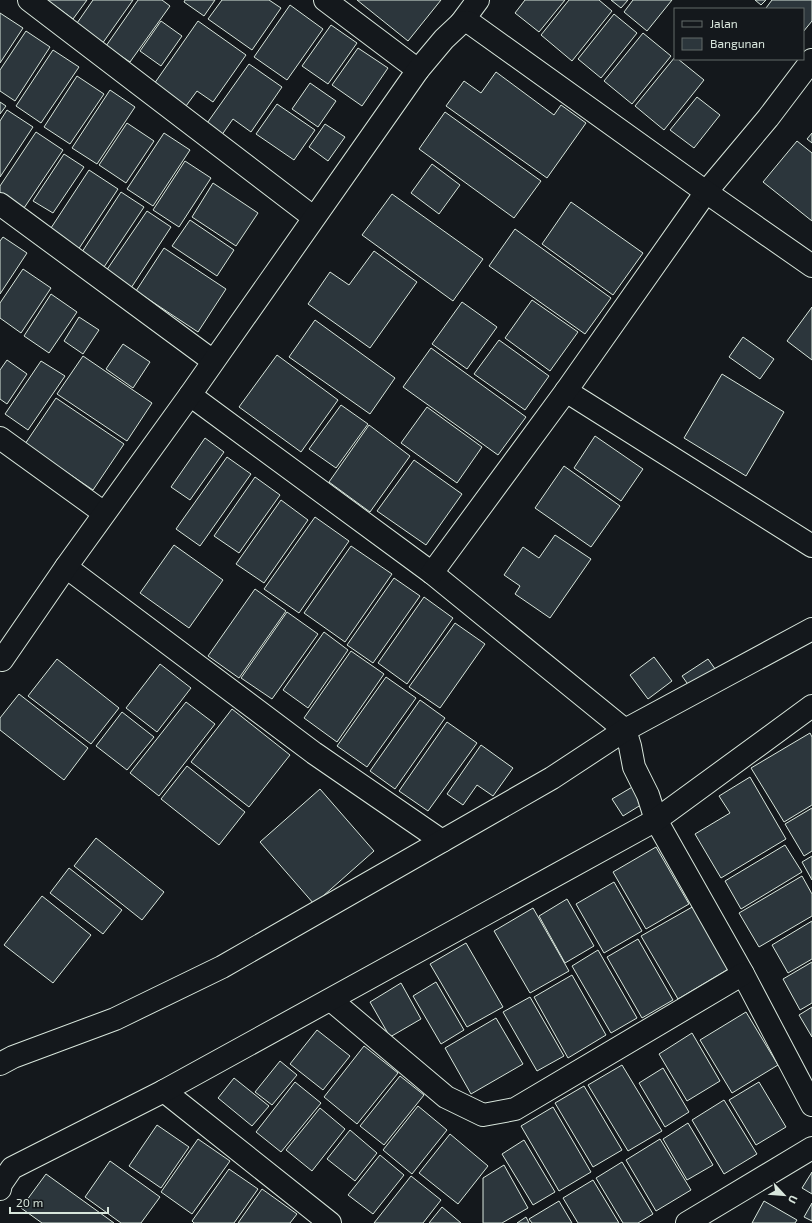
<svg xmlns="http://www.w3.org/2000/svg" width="812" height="1223" font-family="'Exo 2',sans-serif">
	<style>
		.building { fill: #2c363c; stroke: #d8e6dc }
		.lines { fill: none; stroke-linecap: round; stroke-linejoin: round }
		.street-casing { stroke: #d8e6dc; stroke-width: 24 }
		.street { stroke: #14181c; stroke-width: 22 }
	</style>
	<rect width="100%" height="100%" fill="#14181c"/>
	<g class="building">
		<path d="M 47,0 L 87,0 L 73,19 Z"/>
		<path d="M 93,0 L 133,0 L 102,44 L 75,26 Z"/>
		<path d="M 138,0 L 162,0 L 170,6 L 130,62 L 106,46 Z"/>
		<path d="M 185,0 L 215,0 L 204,16 L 184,2 Z"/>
		<path d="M 222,0 L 269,0 L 281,8 L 252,50 L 208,19 Z"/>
		<path d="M 357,0 L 441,0 L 408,41 Z"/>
		<path d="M 525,0 L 565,0 L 539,32 L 515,13 Z"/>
		<path d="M 569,0 L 599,0 L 612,11 L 572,61 L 541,35 Z"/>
		<path d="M 611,0 L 628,0 L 621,8 Z"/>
		<path d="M 633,0 L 672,0 L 647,31 L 624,12 Z"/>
		<path d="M 755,0 L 766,0 L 761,5 Z"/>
		<path d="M 772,0 L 812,0 L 812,21 L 803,32 L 803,9 L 768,9 L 766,8 Z"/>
		<path d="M 290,5 L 323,29 L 287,80 L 254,57 Z"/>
		<path d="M 0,13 L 23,28 L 0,63 Z"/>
		<path d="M 614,14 L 637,33 L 601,78 L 578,59 Z"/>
		<path d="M 161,21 L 182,36 L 161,66 L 140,51 Z"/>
		<path d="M 198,21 L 246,55 L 213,102 L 197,91 L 186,106 L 154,84 Z"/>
		<path d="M 331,25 L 357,43 L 328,84 L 302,66 Z"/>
		<path d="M 26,31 L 50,47 L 15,101 L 0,91 L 0,70 Z"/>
		<path d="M 643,33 L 671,56 L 632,104 L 604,81 Z"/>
		<path d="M 358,48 L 388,68 L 362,106 L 332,85 Z"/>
		<path d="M 53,50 L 79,67 L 41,123 L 16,106 Z"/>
		<path d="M 675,57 L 675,59 L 678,59 L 704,80 L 664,130 L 635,106 Z"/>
		<path d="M 249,64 L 282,87 L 251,132 L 233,119 L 221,136 L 205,126 Z"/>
		<path d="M 496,72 L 554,115 L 561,105 L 586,123 L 547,178 L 446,106 L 464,81 L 481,93 Z"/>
		<path d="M 77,76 L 104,94 L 70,144 L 44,127 Z"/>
		<path d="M 310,83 L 336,101 L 318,127 L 292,109 Z"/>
		<path d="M 110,90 L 135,107 L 97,164 L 72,148 Z"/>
		<path d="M 697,97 L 720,115 L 694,148 L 670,130 Z"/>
		<path d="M 0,102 L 6,106 L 0,114 Z"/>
		<path d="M 277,104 L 315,130 L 294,160 L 256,134 Z"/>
		<path d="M 7,110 L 33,127 L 0,177 L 0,121 Z"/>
		<path d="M 445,112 L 541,181 L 514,218 L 419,149 Z"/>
		<path d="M 127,123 L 154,141 L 126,183 L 99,165 Z"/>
		<path d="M 325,124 L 345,137 L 328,161 L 309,147 Z"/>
		<path d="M 36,132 L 63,150 L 22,211 L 0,197 L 0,186 Z"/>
		<path d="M 164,133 L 190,150 L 153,206 L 127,189 Z"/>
		<path d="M 812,133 L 812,143 L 807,139 Z"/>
		<path d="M 797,141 L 812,153 L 812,221 L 763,182 Z"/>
		<path d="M 64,154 L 84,167 L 53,213 L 33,201 Z"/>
		<path d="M 185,161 L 211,178 L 179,227 L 153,210 Z"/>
		<path d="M 432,164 L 460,185 L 439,214 L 411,193 Z"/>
		<path d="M 89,170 L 118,189 L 78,250 L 49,231 Z"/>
		<path d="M 213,183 L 258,213 L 236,246 L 192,217 Z"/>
		<path d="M 121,192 L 144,207 L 102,270 L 80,255 Z"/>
		<path d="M 392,194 L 483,259 L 453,301 L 362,235 Z"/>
		<path d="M 571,202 L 643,253 L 613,295 L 542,244 Z"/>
		<path d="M 147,211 L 171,227 L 131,288 L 106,271 Z"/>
		<path d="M 190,220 L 234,250 L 217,276 L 172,246 Z"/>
		<path d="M 515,229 L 611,298 L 585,334 L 489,266 Z"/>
		<path d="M 3,237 L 27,253 L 0,294 L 0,241 Z"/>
		<path d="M 164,248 L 226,289 L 198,332 L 136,291 Z"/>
		<path d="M 374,251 L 417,282 L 370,348 L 308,304 L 330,272 L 349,285 Z"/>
		<path d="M 23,269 L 51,288 L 21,333 L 0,318 L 0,303 Z"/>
		<path d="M 51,294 L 77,312 L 49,353 L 24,336 Z"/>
		<path d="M 532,300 L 578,332 L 550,371 L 505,338 Z"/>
		<path d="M 462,302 L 497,327 L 467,369 L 432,344 Z"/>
		<path d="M 812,307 L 812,360 L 787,341 Z"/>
		<path d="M 79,317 L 99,330 L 83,354 L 64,341 Z"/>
		<path d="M 315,320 L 395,378 L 370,414 L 289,357 Z"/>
		<path d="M 743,337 L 774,359 L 760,379 L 729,357 Z"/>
		<path d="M 499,340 L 549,376 L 525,410 L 474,374 Z"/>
		<path d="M 123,344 L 150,362 L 133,388 L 106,369 Z"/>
		<path d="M 431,348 L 526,417 L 498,455 L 403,387 Z"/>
		<path d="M 277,355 L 338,400 L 301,452 L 239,407 Z"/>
		<path d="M 83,356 L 152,403 L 127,441 L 57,394 Z"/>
		<path d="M 7,360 L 27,374 L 7,404 L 0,399 L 0,370 Z"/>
		<path d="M 41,361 L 65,376 L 28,430 L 5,414 Z"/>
		<path d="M 722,374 L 784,412 L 746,476 L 684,438 Z"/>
		<path d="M 56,398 L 124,444 L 93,490 L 25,444 Z"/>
		<path d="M 341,405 L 368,424 L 336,468 L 309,449 Z"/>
		<path d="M 427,407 L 482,447 L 457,483 L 401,443 Z"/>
		<path d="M 369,425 L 410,456 L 370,512 L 329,482 Z"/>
		<path d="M 595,436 L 643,469 L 621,501 L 574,468 Z"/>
		<path d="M 205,438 L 224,452 L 190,500 L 171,487 Z"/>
		<path d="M 227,457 L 251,474 L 200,546 L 176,529 Z"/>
		<path d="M 414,460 L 462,494 L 426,545 L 377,511 Z"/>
		<path d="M 564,466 L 620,506 L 591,547 L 535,508 Z"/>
		<path d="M 255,477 L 280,495 L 239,553 L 214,536 Z"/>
		<path d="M 281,500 L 308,520 L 264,583 L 236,564 Z"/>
		<path d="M 315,517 L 349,541 L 299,613 L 264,589 Z"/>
		<path d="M 555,535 L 591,559 L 550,618 L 515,594 L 520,586 L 504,575 L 523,547 L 539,558 Z"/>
		<path d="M 174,545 L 223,580 L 189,628 L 140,593 Z"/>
		<path d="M 351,546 L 392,574 L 345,642 L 304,613 Z"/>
		<path d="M 394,578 L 420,596 L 373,663 L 347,645 Z"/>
		<path d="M 255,589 L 286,611 L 239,678 L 208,656 Z"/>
		<path d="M 424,597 L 453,618 L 407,684 L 378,663 Z"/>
		<path d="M 287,612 L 318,634 L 272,699 L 241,678 Z"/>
		<path d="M 455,623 L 485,644 L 440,708 L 409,687 Z"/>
		<path d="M 324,632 L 348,650 L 308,708 L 283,690 Z"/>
		<path d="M 351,651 L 384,674 L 337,742 L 304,718 Z"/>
		<path d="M 654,657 L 672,681 L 648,699 L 630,675 Z"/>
		<path d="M 57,659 L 119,708 L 91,744 L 28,696 Z"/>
		<path d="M 708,659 L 718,673 L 692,690 L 682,676 Z"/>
		<path d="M 160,664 L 191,688 L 157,732 L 126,708 Z"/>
		<path d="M 386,677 L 416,698 L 367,767 L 337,746 Z"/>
		<path d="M 19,694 L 88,748 L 64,780 L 0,730 L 0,718 Z"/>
		<path d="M 420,700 L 445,718 L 395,789 L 370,771 Z"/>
		<path d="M 186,702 L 215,724 L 159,796 L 130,773 Z"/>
		<path d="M 232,709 L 290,755 L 249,807 L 191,762 Z"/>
		<path d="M 122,712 L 154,737 L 127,770 L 96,746 Z"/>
		<path d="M 447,722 L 477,743 L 428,811 L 399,791 Z"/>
		<path d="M 810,733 L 812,737 L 812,805 L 784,822 L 751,768 Z"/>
		<path d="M 481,745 L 513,768 L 493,796 L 477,785 L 463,805 L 447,794 Z"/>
		<path d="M 187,766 L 245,812 L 219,845 L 161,799 Z"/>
		<path d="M 750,777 L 786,839 L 721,878 L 695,834 L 730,813 L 719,796 Z"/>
		<path d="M 634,786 L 644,803 L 623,816 L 612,799 Z"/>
		<path d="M 320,789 L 374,851 L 314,904 L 260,842 Z"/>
		<path d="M 812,808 L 812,851 L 804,856 L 785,824 Z"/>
		<path d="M 96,838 L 164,892 L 142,920 L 74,866 Z"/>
		<path d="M 785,845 L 802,872 L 741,909 L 725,881 Z"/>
		<path d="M 656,847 L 689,904 L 646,929 L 613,872 Z"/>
		<path d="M 812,856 L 812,880 L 802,862 Z"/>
		<path d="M 69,868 L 122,910 L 103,934 L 50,893 Z"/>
		<path d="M 802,876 L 812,894 L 812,916 L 759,947 L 739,913 Z"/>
		<path d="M 614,882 L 642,931 L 604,953 L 576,904 Z"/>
		<path d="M 42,896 L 91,935 L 53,983 L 4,945 Z"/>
		<path d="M 567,899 L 594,946 L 565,963 L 539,916 Z"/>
		<path d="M 694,906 L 730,968 L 678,999 L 641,936 Z"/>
		<path d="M 533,908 L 569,971 L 530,993 L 494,931 Z"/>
		<path d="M 812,921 L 812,959 L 788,973 L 772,945 Z"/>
		<path d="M 638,939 L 673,1000 L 642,1018 L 607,957 Z"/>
		<path d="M 466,943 L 503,1007 L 467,1027 L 430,964 Z"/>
		<path d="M 598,950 L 637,1018 L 611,1033 L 572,966 Z"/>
		<path d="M 812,962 L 812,1003 L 800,1010 L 783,979 Z"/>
		<path d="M 572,975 L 606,1035 L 568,1058 L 534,997 Z"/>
		<path d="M 436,982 L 464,1030 L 441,1044 L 413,996 Z"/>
		<path d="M 401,983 L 421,1019 L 390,1037 L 370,1002 Z"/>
		<path d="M 530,997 L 564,1056 L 537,1071 L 503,1012 Z"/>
		<path d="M 812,1007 L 812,1037 L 799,1015 Z"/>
		<path d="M 746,1012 L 778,1065 L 732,1093 L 700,1040 Z"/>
		<path d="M 496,1018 L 523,1064 L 471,1094 L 445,1048 Z"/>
		<path d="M 317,1030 L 350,1056 L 323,1090 L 290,1064 Z"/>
		<path d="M 692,1033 L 720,1081 L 687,1101 L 659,1054 Z"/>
		<path d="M 364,1046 L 398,1073 L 357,1124 L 324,1097 Z"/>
		<path d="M 280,1061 L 297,1075 L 272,1105 L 255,1092 Z"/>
		<path d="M 622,1065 L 662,1131 L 628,1151 L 588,1085 Z"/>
		<path d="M 663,1068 L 689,1112 L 665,1127 L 639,1083 Z"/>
		<path d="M 400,1076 L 424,1095 L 384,1145 L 360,1126 Z"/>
		<path d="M 234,1078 L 269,1106 L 252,1126 L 218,1098 Z"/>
		<path d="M 295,1082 L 321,1103 L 281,1152 L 256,1132 Z"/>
		<path d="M 759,1082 L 786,1127 L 756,1145 L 729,1100 Z"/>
		<path d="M 584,1086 L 622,1150 L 593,1167 L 555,1103 Z"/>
		<path d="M 724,1100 L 757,1154 L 724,1174 L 692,1120 Z"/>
		<path d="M 418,1106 L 447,1130 L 412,1174 L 383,1150 Z"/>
		<path d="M 553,1107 L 591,1172 L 559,1191 L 521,1126 Z"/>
		<path d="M 320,1108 L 345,1129 L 312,1171 L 286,1150 Z"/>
		<path d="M 688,1123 L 713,1165 L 687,1180 L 663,1139 Z"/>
		<path d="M 157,1125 L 189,1147 L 161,1188 L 129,1166 Z"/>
		<path d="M 350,1130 L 377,1153 L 355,1181 L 327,1159 Z"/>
		<path d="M 450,1134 L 488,1166 L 458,1204 L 419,1173 Z"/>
		<path d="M 198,1139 L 230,1161 L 192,1214 L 161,1192 Z"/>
		<path d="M 660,1139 L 691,1190 L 656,1211 L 626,1160 Z"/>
		<path d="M 524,1140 L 555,1192 L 533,1205 L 502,1154 Z"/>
		<path d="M 380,1155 L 404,1175 L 373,1214 L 348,1195 Z"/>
		<path d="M 110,1161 L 160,1197 L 141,1223 L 121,1223 L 85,1197 Z"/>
		<path d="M 622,1162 L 653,1214 L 638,1223 L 623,1223 L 596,1178 Z"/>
		<path d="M 504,1165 L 528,1208 L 502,1223 L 483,1223 L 483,1178 Z"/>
		<path d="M 229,1169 L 258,1189 L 234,1223 L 194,1223 L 192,1221 Z"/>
		<path d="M 812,1172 L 812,1194 L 802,1188 Z"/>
		<path d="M 46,1174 L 114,1223 L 42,1223 L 21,1208 Z"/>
		<path d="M 411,1176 L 441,1200 L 423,1223 L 374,1223 Z"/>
		<path d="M 593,1180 L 619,1223 L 578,1223 L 563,1198 Z"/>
		<path d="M 262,1189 L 297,1214 L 290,1223 L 238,1223 Z"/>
		<path d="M 559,1201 L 572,1223 L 532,1223 L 529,1219 Z"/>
		<path d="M 764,1201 L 797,1220 L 795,1223 L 752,1223 Z"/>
		<path d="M 812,1203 L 812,1221 L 804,1217 Z"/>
		<path d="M 442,1207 L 461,1223 L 429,1223 Z"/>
		<path d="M 526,1217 L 529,1223 L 517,1223 Z"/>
	</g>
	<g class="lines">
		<g class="street-casing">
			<g id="street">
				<path d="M 29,0 L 313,217"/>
				<path d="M 325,0 L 418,70"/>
				<path d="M 461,23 L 478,0"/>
				<path d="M 0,204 L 213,361"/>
				<path d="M 566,391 L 812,546"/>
				<path d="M 190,395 L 432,573 L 625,730 L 630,746 L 634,767 L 648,795 L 656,820 L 743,974 L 812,1105"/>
				<path d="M 0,438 L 104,513"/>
				<path d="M 66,567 L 314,753 L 442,841"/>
				<path d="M 432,573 L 566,391 L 706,192 L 768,118 L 812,60"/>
				<path d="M 2,660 L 66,567 L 190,395 L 418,70 L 444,39 L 461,23 L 468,22 L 473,25 L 706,192 L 812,266"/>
				<path d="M 331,1000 L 446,1097 L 483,1115 L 515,1109 L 743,974"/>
				<path d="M 0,1064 L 13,1057 L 115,1019 L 222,967 L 552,778 L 625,730 L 812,629"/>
				<path d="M 164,1091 L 330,1223"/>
				<path d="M 0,1189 L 1,1184 L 12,1168 L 164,1091 L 656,820 L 812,706"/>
				<path d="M 687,1223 L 812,1148"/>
			</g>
		</g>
		<use href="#street" class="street"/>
	</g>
	<rect x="674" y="8" width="130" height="52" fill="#14181c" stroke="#626a69"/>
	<rect x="682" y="21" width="20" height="6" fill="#14181c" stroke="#626a69"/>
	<text x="710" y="28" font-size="12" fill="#d8e6dc">Jalan</text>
	<rect x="682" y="38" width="20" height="12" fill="#2c363c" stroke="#626a69"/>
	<text x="710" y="48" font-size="12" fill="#d8e6dc">Bangunan</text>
	<g transform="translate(784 1195) rotate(116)" stroke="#14181c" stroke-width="3" paint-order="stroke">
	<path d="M0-3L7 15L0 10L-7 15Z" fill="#d8e6dc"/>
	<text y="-6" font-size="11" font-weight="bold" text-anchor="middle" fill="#d8e6dc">U</text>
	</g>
	<path d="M10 1207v6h98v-6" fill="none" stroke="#d8e6dc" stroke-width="2"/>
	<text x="16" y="1207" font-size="12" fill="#d8e6dc" stroke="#14181c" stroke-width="3" paint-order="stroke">20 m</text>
</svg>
